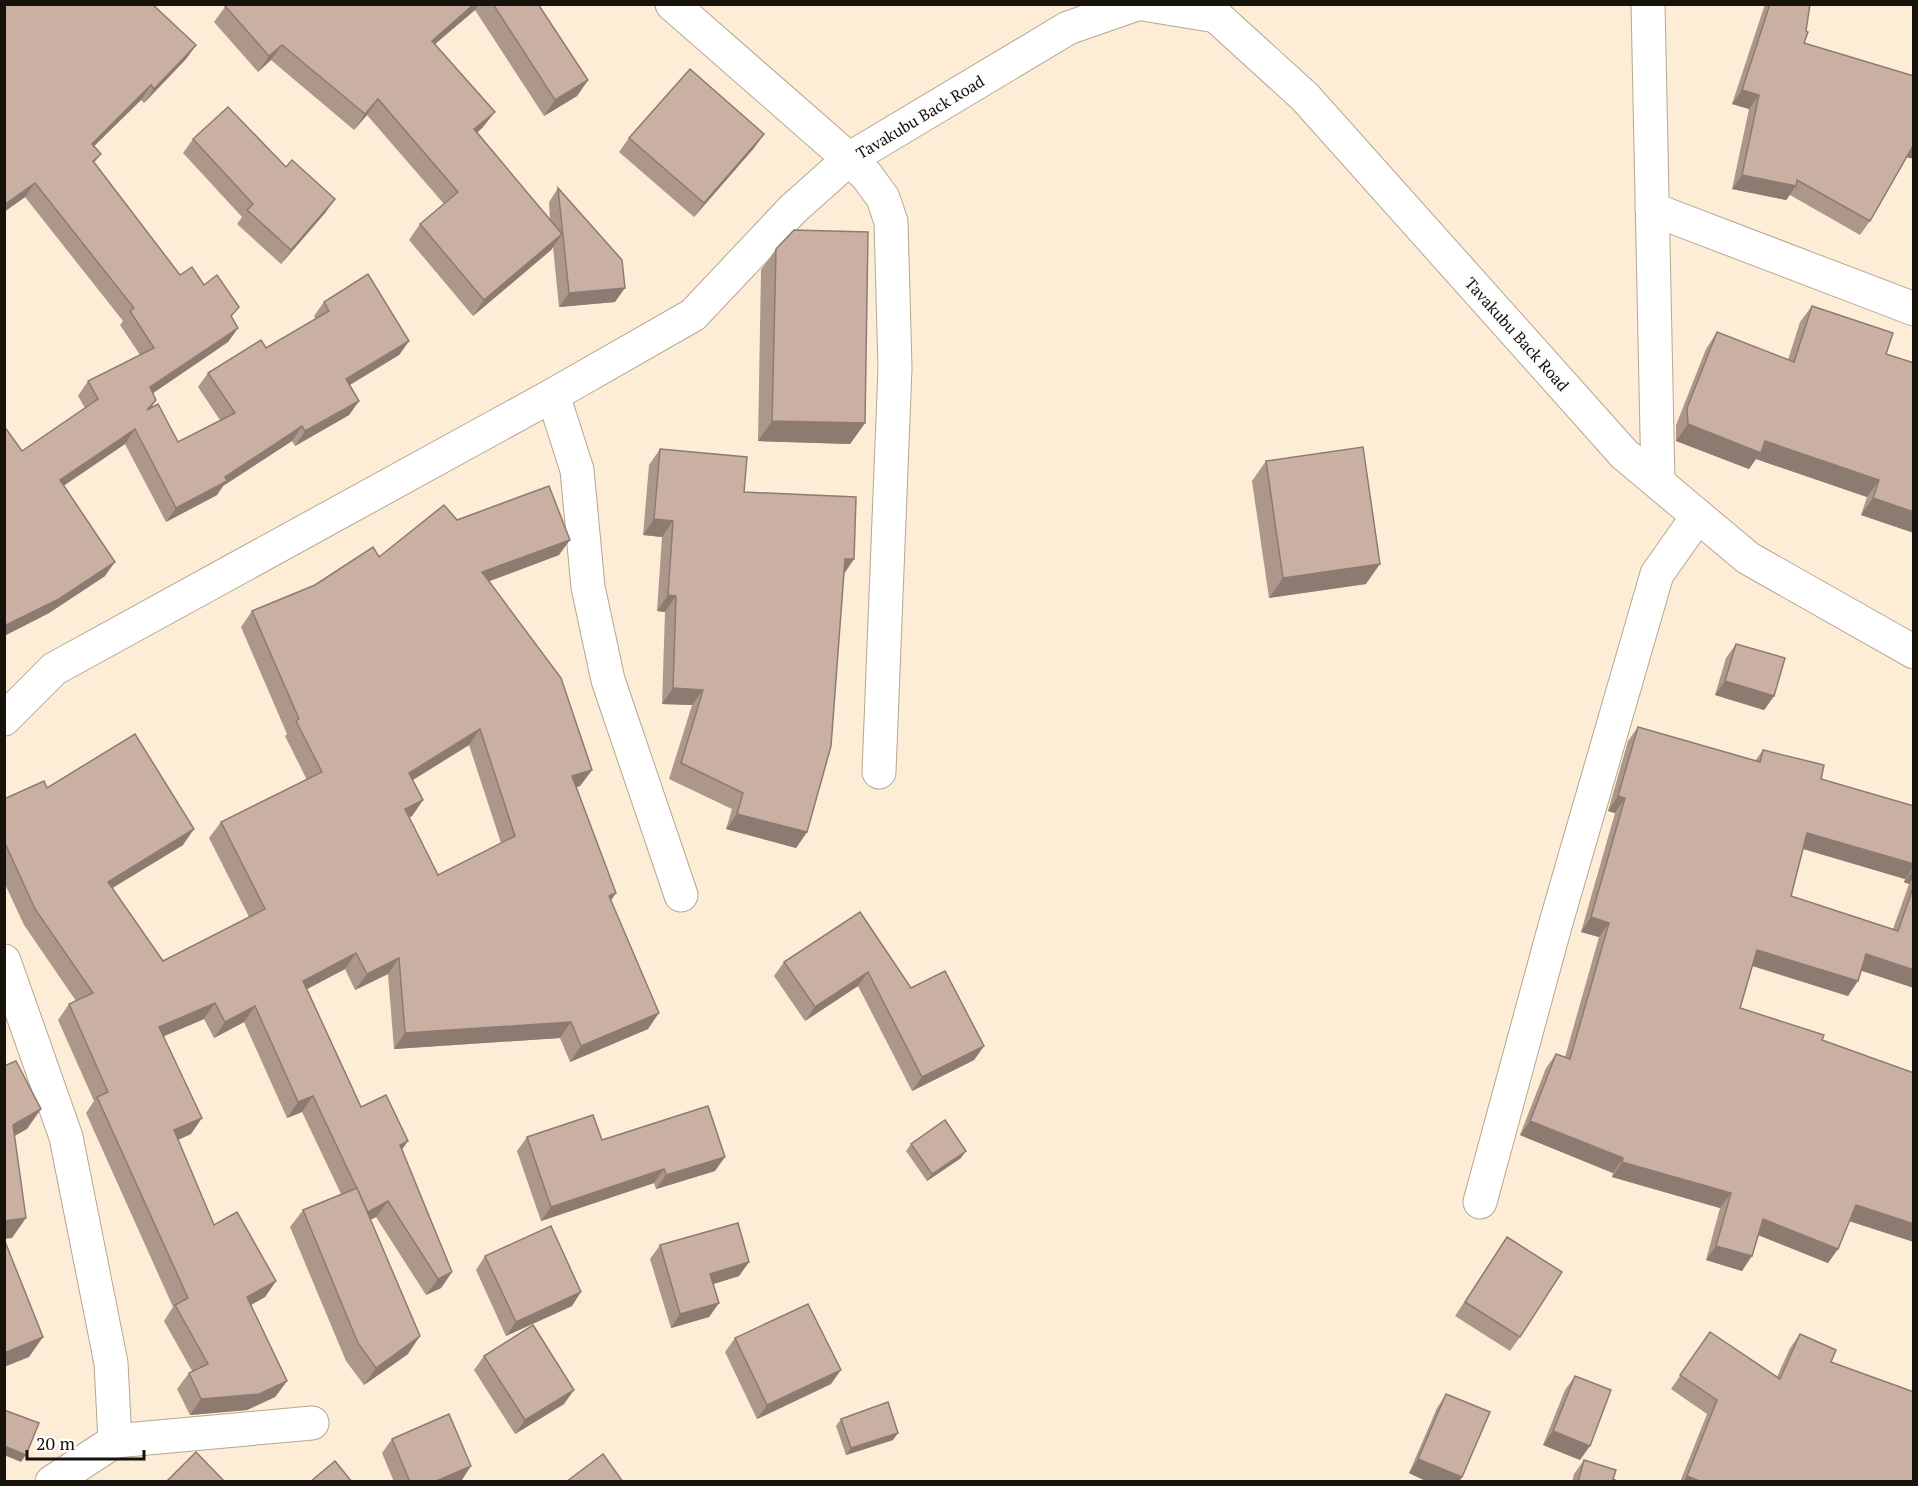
<svg xmlns="http://www.w3.org/2000/svg" width="1918" height="1486" font-family="'PT Serif',serif">
	<style>
		.lines { fill: none; stroke-linecap: round; stroke-linejoin: round }
		.minor-casing { stroke: #b6a791; stroke-width: 35 }
		.minor { stroke: #fff; stroke-width: 33 }
		.wall { fill: #ad978b; fill-rule: evenodd }
		.shaded-wall { fill: #8d7b71 }
		.building { fill: #c9b0a2; stroke: #8d7b71; stroke-width: 1.5; fill-rule: evenodd }
		.labels { text-anchor: middle; dominant-baseline: central; stroke-width: 5; stroke-linejoin: round; paint-order: stroke }
		.street-label { font-size: 16px; fill: #17120a; stroke: #fdfdfd }
	</style>
	<rect width="100%" height="100%" fill="#fdedd6"/>
	<g class="lines">
		<g class="minor-casing">
			<g id="minor">
				<path d="M 672,4 L 849,159 L 1068,28 L 1137,4"/>
				<path d="M 1143,4 L 1216,16 L 1305,97 L 1624,454 L 1748,558 L 1914,652"/>
				<path d="M 1648,4 L 1658,482"/>
				<path d="M 1652,209 L 1914,309"/>
				<path d="M 553,395 L 577,470 L 588,587 L 608,680 L 681,895"/>
				<path d="M 4,719 L 54,669 L 553,395 L 693,315 L 793,209 L 849,159 L 867,176 L 883,198 L 891,222 L 895,368 L 879,772"/>
				<path d="M 4,961 L 66,1137 L 111,1363 L 115,1441 L 312,1423"/>
				<path d="M 1480,1202 L 1555,926 L 1657,574 L 1698,516"/>
				<path d="M 52,1482 L 115,1441"/>
			</g>
		</g>
		<use href="#minor" class="minor"/>
	</g>
	<g class="wall">
		<path d="M 4,4 L 196,45 L 186,59 L 144,103 L 141,100 L 94,146 L 101,154 L 94,163 L 180,275 L 204,285 L 232,317 L 238,328 L 228,342 L 153,393 L 156,400 L 151,408 L 178,442 L 220,420 L 198,387 L 208,373 L 266,348 L 316,319 L 314,316 L 324,302 L 409,341 L 399,355 L 350,385 L 359,401 L 349,415 L 295,446 L 292,441 L 223,486 L 217,495 L 166,522 L 125,444 L 63,486 L 105,576 L 49,613 L 4,636 L 4,426 L 22,451 L 85,408 L 78,396 L 88,381 L 140,355 L 120,325 L 123,321 L 25,197 L 4,212 Z"/>
		<path d="M 227,4 L 538,4 L 588,80 L 577,96 L 544,116 L 475,10 L 435,44 L 483,127 L 477,133 L 550,221 L 549,202 L 558,188 L 615,302 L 559,307 L 553,247 L 551,250 L 473,316 L 409,240 L 420,224 L 444,204 L 367,115 L 354,130 L 271,60 L 258,72 L 214,22 Z"/>
		<path d="M 1765,4 L 1810,4 L 1804,43 L 1906,157 L 1870,221 L 1860,235 L 1790,195 L 1786,200 L 1732,189 L 1749,109 L 1732,104 Z"/>
		<path d="M 764,134 L 754,148 L 694,217 L 619,152 L 629,138 Z"/>
		<path d="M 193,139 L 335,199 L 325,213 L 281,264 L 237,224 L 242,217 L 183,153 Z"/>
		<path d="M 776,249 L 865,423 L 850,444 L 758,441 L 761,270 Z"/>
		<path d="M 1812,306 L 1886,354 L 1914,533 L 1861,515 L 1867,497 L 1756,459 L 1749,469 L 1676,441 L 1676,425 L 1706,349 L 1717,332 L 1788,360 L 1800,322 Z"/>
		<path d="M 660,449 L 744,492 L 854,559 L 844,574 L 807,832 L 796,848 L 726,829 L 732,809 L 669,779 L 692,705 L 662,704 L 665,612 L 657,611 L 662,537 L 643,535 L 649,465 Z"/>
		<path d="M 1266,461 L 1366,584 L 1269,598 L 1252,481 Z"/>
		<path d="M 457,520 L 559,555 L 489,581 L 592,770 L 580,786 L 576,787 L 616,893 L 611,900 L 648,1029 L 570,1062 L 560,1038 L 394,1049 L 388,974 L 355,990 L 345,969 L 307,989 L 361,1107 L 402,1150 L 452,1272 L 441,1288 L 426,1295 L 376,1217 L 370,1220 L 408,1354 L 364,1385 L 346,1361 L 290,1227 L 303,1210 L 341,1194 L 302,1112 L 287,1118 L 244,1022 L 214,1038 L 204,1019 L 164,1036 L 191,1134 L 178,1140 L 214,1225 L 276,1281 L 265,1297 L 251,1305 L 287,1381 L 275,1397 L 247,1410 L 190,1415 L 177,1389 L 189,1373 L 192,1371 L 164,1321 L 173,1307 L 86,1113 L 94,1101 L 58,1020 L 69,1004 L 76,1001 L 24,925 L 4,882 L 4,799 L 47,788 L 183,845 L 112,888 L 163,961 L 249,917 L 209,838 L 221,822 L 307,780 L 285,736 L 287,734 L 241,627 L 252,611 L 315,585 ZM 469,745 L 501,843 L 438,875 L 409,818 L 412,816 L 423,800 L 413,780 Z"/>
		<path d="M 1736,644 L 1774,696 L 1764,710 L 1715,695 L 1726,658 Z"/>
		<path d="M 1638,727 L 1755,761 L 1763,750 L 1821,779 L 1914,806 L 1914,988 L 1861,970 L 1848,996 L 1752,966 L 1740,1008 L 1822,1040 L 1914,1073 L 1914,1242 L 1849,1221 L 1838,1249 L 1828,1263 L 1758,1235 L 1742,1271 L 1706,1260 L 1720,1208 L 1612,1177 L 1613,1173 L 1520,1135 L 1546,1068 L 1556,1054 L 1565,1057 L 1599,937 L 1581,932 L 1615,813 L 1608,811 L 1628,741 ZM 1803,849 L 1905,879 L 1904,882 L 1909,884 L 1893,929 L 1791,896 Z"/>
		<path d="M 860,912 L 911,988 L 984,1046 L 974,1060 L 912,1091 L 858,986 L 805,1021 L 774,976 L 784,962 Z"/>
		<path d="M 527,1137 L 602,1140 L 715,1171 L 656,1189 L 654,1183 L 541,1221 L 517,1151 Z"/>
		<path d="M 911,1144 L 961,1158 L 927,1181 L 906,1151 Z"/>
		<path d="M 1507,1237 L 1520,1337 L 1510,1351 L 1455,1316 Z"/>
		<path d="M 660,1245 L 749,1262 L 739,1276 L 713,1284 L 719,1303 L 709,1317 L 671,1328 L 650,1259 Z"/>
		<path d="M 485,1256 L 572,1306 L 506,1336 L 476,1270 Z"/>
		<path d="M 1710,1332 L 1777,1377 L 1790,1348 L 1800,1334 L 1831,1362 L 1913,1482 L 1680,1482 L 1707,1414 L 1671,1389 Z"/>
		<path d="M 735,1338 L 831,1384 L 757,1419 L 725,1352 Z"/>
		<path d="M 484,1356 L 564,1404 L 515,1434 L 474,1370 Z"/>
		<path d="M 1575,1376 L 1580,1460 L 1543,1445 L 1565,1390 Z"/>
		<path d="M 1446,1394 L 1462,1477 L 1459,1482 L 1428,1482 L 1409,1473 L 1437,1408 Z"/>
		<path d="M 841,1419 L 893,1440 L 846,1455 L 836,1426 Z"/>
		<path d="M 392,1439 L 462,1480 L 458,1482 L 394,1482 L 382,1453 Z"/>
		<path d="M 1584,1460 L 1613,1479 L 1619,1482 L 1572,1482 L 1574,1474 Z"/>
	</g>
	<g class="shaded-wall">
		<path d="M 474,4 L 479,4 L 475,10 L 421,56 L 432,41 Z"/>
		<path d="M 196,45 L 186,59 L 144,103 L 154,89 Z"/>
		<path d="M 282,45 L 271,60 L 258,72 L 269,56 Z"/>
		<path d="M 588,80 L 577,96 L 544,116 L 555,100 Z"/>
		<path d="M 151,85 L 141,100 L 82,158 L 92,144 Z"/>
		<path d="M 1742,90 L 1759,95 L 1749,109 L 1732,104 Z"/>
		<path d="M 378,99 L 367,115 L 354,130 L 365,114 Z"/>
		<path d="M 495,112 L 483,127 L 463,145 L 474,129 Z"/>
		<path d="M 764,134 L 754,148 L 694,217 L 704,203 Z"/>
		<path d="M 1914,144 L 1914,159 L 1905,157 Z"/>
		<path d="M 1742,175 L 1796,186 L 1786,200 L 1732,189 Z"/>
		<path d="M 35,183 L 25,197 L 4,212 L 4,205 Z"/>
		<path d="M 335,199 L 325,213 L 281,264 L 291,250 Z"/>
		<path d="M 562,234 L 551,250 L 473,316 L 484,300 Z"/>
		<path d="M 625,288 L 615,302 L 559,307 L 569,293 Z"/>
		<path d="M 238,328 L 228,342 L 140,402 L 150,387 Z"/>
		<path d="M 409,341 L 399,355 L 336,393 L 346,379 Z"/>
		<path d="M 359,401 L 349,415 L 295,446 L 305,431 Z"/>
		<path d="M 772,421 L 865,423 L 850,444 L 758,441 Z"/>
		<path d="M 1688,424 L 1765,441 L 1879,480 L 1867,497 L 1756,459 L 1749,469 L 1676,441 Z"/>
		<path d="M 302,426 L 292,441 L 223,486 L 217,495 L 166,522 L 176,508 L 225,477 Z"/>
		<path d="M 135,429 L 125,444 L 50,495 L 60,480 Z"/>
		<path d="M 1873,498 L 1914,512 L 1914,533 L 1861,515 Z"/>
		<path d="M 654,519 L 673,521 L 662,537 L 643,535 Z"/>
		<path d="M 570,540 L 559,555 L 471,588 L 482,572 Z"/>
		<path d="M 845,559 L 854,559 L 843,575 Z"/>
		<path d="M 115,562 L 105,576 L 49,613 L 4,636 L 4,626 Z"/>
		<path d="M 1380,564 L 1366,584 L 1269,598 L 1283,578 Z"/>
		<path d="M 668,595 L 676,596 L 665,612 L 657,611 Z"/>
		<path d="M 1725,681 L 1774,696 L 1764,710 L 1715,695 Z"/>
		<path d="M 673,688 L 703,690 L 692,705 L 662,704 Z"/>
		<path d="M 480,729 L 469,745 L 398,789 L 409,773 Z"/>
		<path d="M 592,770 L 580,786 L 561,792 L 572,776 Z"/>
		<path d="M 1618,796 L 1625,798 L 1615,813 L 1608,811 Z"/>
		<path d="M 423,800 L 412,816 L 393,825 L 405,809 Z"/>
		<path d="M 737,814 L 807,832 L 796,848 L 726,829 Z"/>
		<path d="M 194,829 L 183,845 L 96,898 L 108,882 Z"/>
		<path d="M 1807,833 L 1914,864 L 1914,867 L 1905,879 L 1797,847 Z"/>
		<path d="M 1914,869 L 1914,877 L 1909,884 L 1904,882 Z"/>
		<path d="M 616,893 L 605,909 L 609,896 Z"/>
		<path d="M 1591,917 L 1609,923 L 1599,937 L 1581,932 Z"/>
		<path d="M 1757,950 L 1858,981 L 1848,996 L 1747,964 Z"/>
		<path d="M 356,953 L 345,969 L 292,997 L 303,981 Z"/>
		<path d="M 1866,954 L 1914,970 L 1914,988 L 1856,969 Z"/>
		<path d="M 399,958 L 388,974 L 355,990 L 367,974 Z"/>
		<path d="M 868,972 L 858,986 L 805,1021 L 815,1007 Z"/>
		<path d="M 215,1003 L 204,1019 L 148,1043 L 159,1027 Z"/>
		<path d="M 255,1006 L 244,1022 L 214,1038 L 225,1022 Z"/>
		<path d="M 659,1013 L 648,1029 L 570,1062 L 581,1046 Z"/>
		<path d="M 571,1022 L 560,1038 L 394,1049 L 405,1033 Z"/>
		<path d="M 984,1046 L 974,1060 L 912,1091 L 922,1077 Z"/>
		<path d="M 313,1096 L 302,1112 L 287,1118 L 298,1102 Z"/>
		<path d="M 41,1109 L 27,1129 L 4,1142 L 13,1125 Z"/>
		<path d="M 202,1118 L 191,1134 L 163,1146 L 174,1130 Z"/>
		<path d="M 1530,1121 L 1623,1158 L 1613,1173 L 1520,1135 Z"/>
		<path d="M 408,1141 L 397,1157 L 400,1145 Z"/>
		<path d="M 966,1151 L 961,1158 L 927,1181 L 932,1174 Z"/>
		<path d="M 725,1157 L 715,1171 L 656,1189 L 666,1175 Z"/>
		<path d="M 1622,1162 L 1731,1193 L 1720,1208 L 1612,1177 Z"/>
		<path d="M 664,1169 L 654,1183 L 541,1221 L 551,1207 Z"/>
		<path d="M 388,1201 L 376,1217 L 356,1227 L 368,1212 Z"/>
		<path d="M 1856,1205 L 1914,1224 L 1914,1242 L 1846,1220 Z"/>
		<path d="M 26,1218 L 12,1238 L 4,1239 L 4,1221 Z"/>
		<path d="M 1763,1219 L 1838,1249 L 1828,1263 L 1753,1233 Z"/>
		<path d="M 1716,1246 L 1752,1256 L 1742,1271 L 1706,1260 Z"/>
		<path d="M 749,1262 L 739,1276 L 701,1288 L 710,1274 Z"/>
		<path d="M 452,1272 L 441,1288 L 426,1295 L 438,1279 Z"/>
		<path d="M 276,1281 L 265,1297 L 236,1313 L 247,1297 Z"/>
		<path d="M 581,1292 L 572,1306 L 506,1336 L 516,1322 Z"/>
		<path d="M 719,1303 L 709,1317 L 671,1328 L 680,1314 Z"/>
		<path d="M 420,1336 L 408,1354 L 364,1385 L 376,1368 Z"/>
		<path d="M 43,1337 L 29,1357 L 4,1367 L 4,1353 Z"/>
		<path d="M 841,1370 L 831,1384 L 757,1419 L 767,1405 Z"/>
		<path d="M 287,1381 L 275,1397 L 247,1410 L 190,1415 L 201,1399 Z"/>
		<path d="M 574,1390 L 564,1404 L 515,1434 L 525,1420 Z"/>
		<path d="M 1553,1431 L 1590,1446 L 1580,1460 L 1543,1445 Z"/>
		<path d="M 898,1433 L 893,1440 L 846,1455 L 851,1448 Z"/>
		<path d="M 4,1446 L 26,1455 L 21,1462 L 4,1455 Z"/>
		<path d="M 1418,1459 L 1462,1477 L 1459,1482 L 1428,1482 L 1409,1473 Z"/>
		<path d="M 471,1466 L 462,1480 L 458,1482 L 434,1482 Z"/>
		<path d="M 1687,1476 L 1702,1482 L 1683,1482 Z"/>
	</g>
	<g class="building">
		<path d="M 4,4 L 152,4 L 196,45 L 154,89 L 151,85 L 92,144 L 101,154 L 93,161 L 180,275 L 192,267 L 204,285 L 217,275 L 239,307 L 231,316 L 238,328 L 150,387 L 156,400 L 147,410 L 158,404 L 178,442 L 235,413 L 208,373 L 261,340 L 266,348 L 329,311 L 324,302 L 368,274 L 409,341 L 346,379 L 359,401 L 305,431 L 302,426 L 225,477 L 227,481 L 176,508 L 135,429 L 60,480 L 115,562 L 59,599 L 4,626 L 4,426 L 22,451 L 98,399 L 88,381 L 154,348 L 130,311 L 134,308 L 35,183 L 4,205 Z"/>
		<path d="M 227,4 L 474,4 L 432,41 L 495,112 L 474,129 L 562,234 L 484,300 L 420,224 L 458,192 L 378,99 L 365,114 L 282,45 L 269,56 L 225,6 Z"/>
		<path d="M 493,4 L 538,4 L 588,80 L 555,100 Z"/>
		<path d="M 1770,4 L 1810,4 L 1806,31 L 1808,32 L 1804,43 L 1914,76 L 1914,144 L 1870,221 L 1797,180 L 1796,186 L 1742,175 L 1759,95 L 1742,90 Z"/>
		<path d="M 690,69 L 764,134 L 704,203 L 629,138 Z"/>
		<path d="M 228,107 L 286,167 L 292,160 L 335,199 L 291,250 L 247,210 L 253,204 L 193,139 Z"/>
		<path d="M 558,188 L 622,260 L 625,288 L 569,293 Z"/>
		<path d="M 794,230 L 868,232 L 865,423 L 772,421 L 776,249 Z"/>
		<path d="M 1812,306 L 1893,333 L 1886,354 L 1914,363 L 1914,512 L 1873,498 L 1879,480 L 1765,441 L 1761,453 L 1688,424 L 1687,408 L 1717,332 L 1794,362 Z"/>
		<path d="M 1363,447 L 1380,564 L 1283,578 L 1266,461 Z"/>
		<path d="M 660,449 L 747,457 L 744,492 L 856,497 L 854,559 L 845,559 L 831,746 L 807,832 L 737,814 L 743,793 L 681,763 L 703,690 L 673,688 L 676,596 L 668,595 L 673,521 L 654,519 Z"/>
		<path d="M 549,486 L 570,540 L 482,572 L 561,678 L 592,770 L 572,776 L 616,893 L 609,896 L 659,1013 L 581,1046 L 571,1022 L 405,1033 L 399,958 L 367,974 L 356,953 L 303,981 L 361,1107 L 386,1095 L 408,1141 L 400,1145 L 452,1272 L 438,1279 L 388,1201 L 368,1212 L 313,1096 L 298,1102 L 255,1006 L 225,1022 L 215,1003 L 159,1027 L 202,1118 L 174,1130 L 214,1225 L 237,1212 L 276,1281 L 247,1297 L 287,1381 L 259,1394 L 201,1399 L 189,1373 L 208,1364 L 175,1305 L 188,1298 L 97,1097 L 108,1092 L 69,1004 L 93,993 L 35,909 L 4,841 L 4,799 L 44,781 L 47,788 L 135,734 L 194,829 L 108,882 L 163,961 L 265,909 L 221,822 L 322,772 L 296,721 L 299,719 L 252,611 L 315,585 L 373,547 L 379,557 L 444,505 L 457,520 ZM 480,729 L 515,836 L 438,875 L 405,809 L 423,800 L 409,773 Z"/>
		<path d="M 1736,644 L 1785,658 L 1774,696 L 1725,681 Z"/>
		<path d="M 1638,727 L 1760,762 L 1763,750 L 1824,765 L 1821,779 L 1914,806 L 1914,864 L 1807,833 L 1791,896 L 1898,931 L 1914,885 L 1914,970 L 1866,954 L 1858,981 L 1757,950 L 1740,1008 L 1824,1035 L 1822,1040 L 1914,1073 L 1914,1224 L 1856,1205 L 1838,1249 L 1763,1219 L 1752,1256 L 1716,1246 L 1731,1193 L 1622,1162 L 1623,1158 L 1530,1121 L 1556,1054 L 1570,1059 L 1609,923 L 1591,917 L 1625,798 L 1618,796 Z"/>
		<path d="M 860,912 L 911,988 L 945,971 L 984,1046 L 922,1077 L 868,972 L 815,1007 L 784,962 Z"/>
		<path d="M 16,1061 L 41,1109 L 13,1125 L 26,1218 L 4,1221 L 4,1066 Z"/>
		<path d="M 708,1106 L 725,1157 L 666,1175 L 664,1169 L 551,1207 L 527,1137 L 593,1115 L 602,1140 Z"/>
		<path d="M 945,1120 L 966,1151 L 932,1174 L 911,1144 Z"/>
		<path d="M 357,1188 L 420,1336 L 376,1368 L 358,1343 L 303,1210 Z"/>
		<path d="M 738,1223 L 749,1262 L 710,1274 L 719,1303 L 680,1314 L 660,1245 Z"/>
		<path d="M 551,1226 L 581,1292 L 516,1322 L 485,1256 Z"/>
		<path d="M 1507,1237 L 1562,1272 L 1520,1337 L 1465,1302 Z"/>
		<path d="M 4,1239 L 43,1337 L 4,1353 Z"/>
		<path d="M 808,1304 L 841,1370 L 767,1405 L 735,1338 Z"/>
		<path d="M 533,1325 L 574,1390 L 525,1420 L 484,1356 Z"/>
		<path d="M 1710,1332 L 1780,1379 L 1800,1334 L 1836,1350 L 1831,1362 L 1914,1392 L 1913,1482 L 1702,1482 L 1687,1476 L 1717,1400 L 1680,1375 Z"/>
		<path d="M 1575,1376 L 1611,1390 L 1590,1446 L 1553,1431 Z"/>
		<path d="M 1446,1394 L 1490,1412 L 1462,1477 L 1418,1459 Z"/>
		<path d="M 888,1402 L 898,1433 L 851,1448 L 841,1419 Z"/>
		<path d="M 4,1410 L 39,1423 L 26,1455 L 4,1446 Z"/>
		<path d="M 449,1414 L 471,1466 L 434,1482 L 410,1482 L 392,1439 Z"/>
		<path d="M 196,1452 L 225,1482 L 166,1482 Z"/>
		<path d="M 603,1454 L 623,1482 L 566,1482 Z"/>
		<path d="M 1584,1460 L 1616,1470 L 1613,1479 L 1619,1482 L 1578,1482 Z"/>
		<path d="M 335,1461 L 352,1482 L 310,1482 Z"/>
	</g>
	<g class="labels">
		<g class="street-label">
			<text transform="translate(920 117) rotate(-31)">Tavakubu Back Road</text>
			<text transform="translate(1517 334) rotate(48)">Tavakubu Back Road</text>
		</g>
	</g>
	<rect width="1918" height="1486" fill="none" stroke="#17120a" stroke-width="12"/>
	<path d="M27 1450v9h117v-9" fill="none" stroke="#17120a" stroke-width="3"/>
	<text x="36" y="1450" font-size="18" fill="#17120a" stroke="#fdfdfd" stroke-width="4.5" paint-order="stroke">20 m</text>
</svg>
